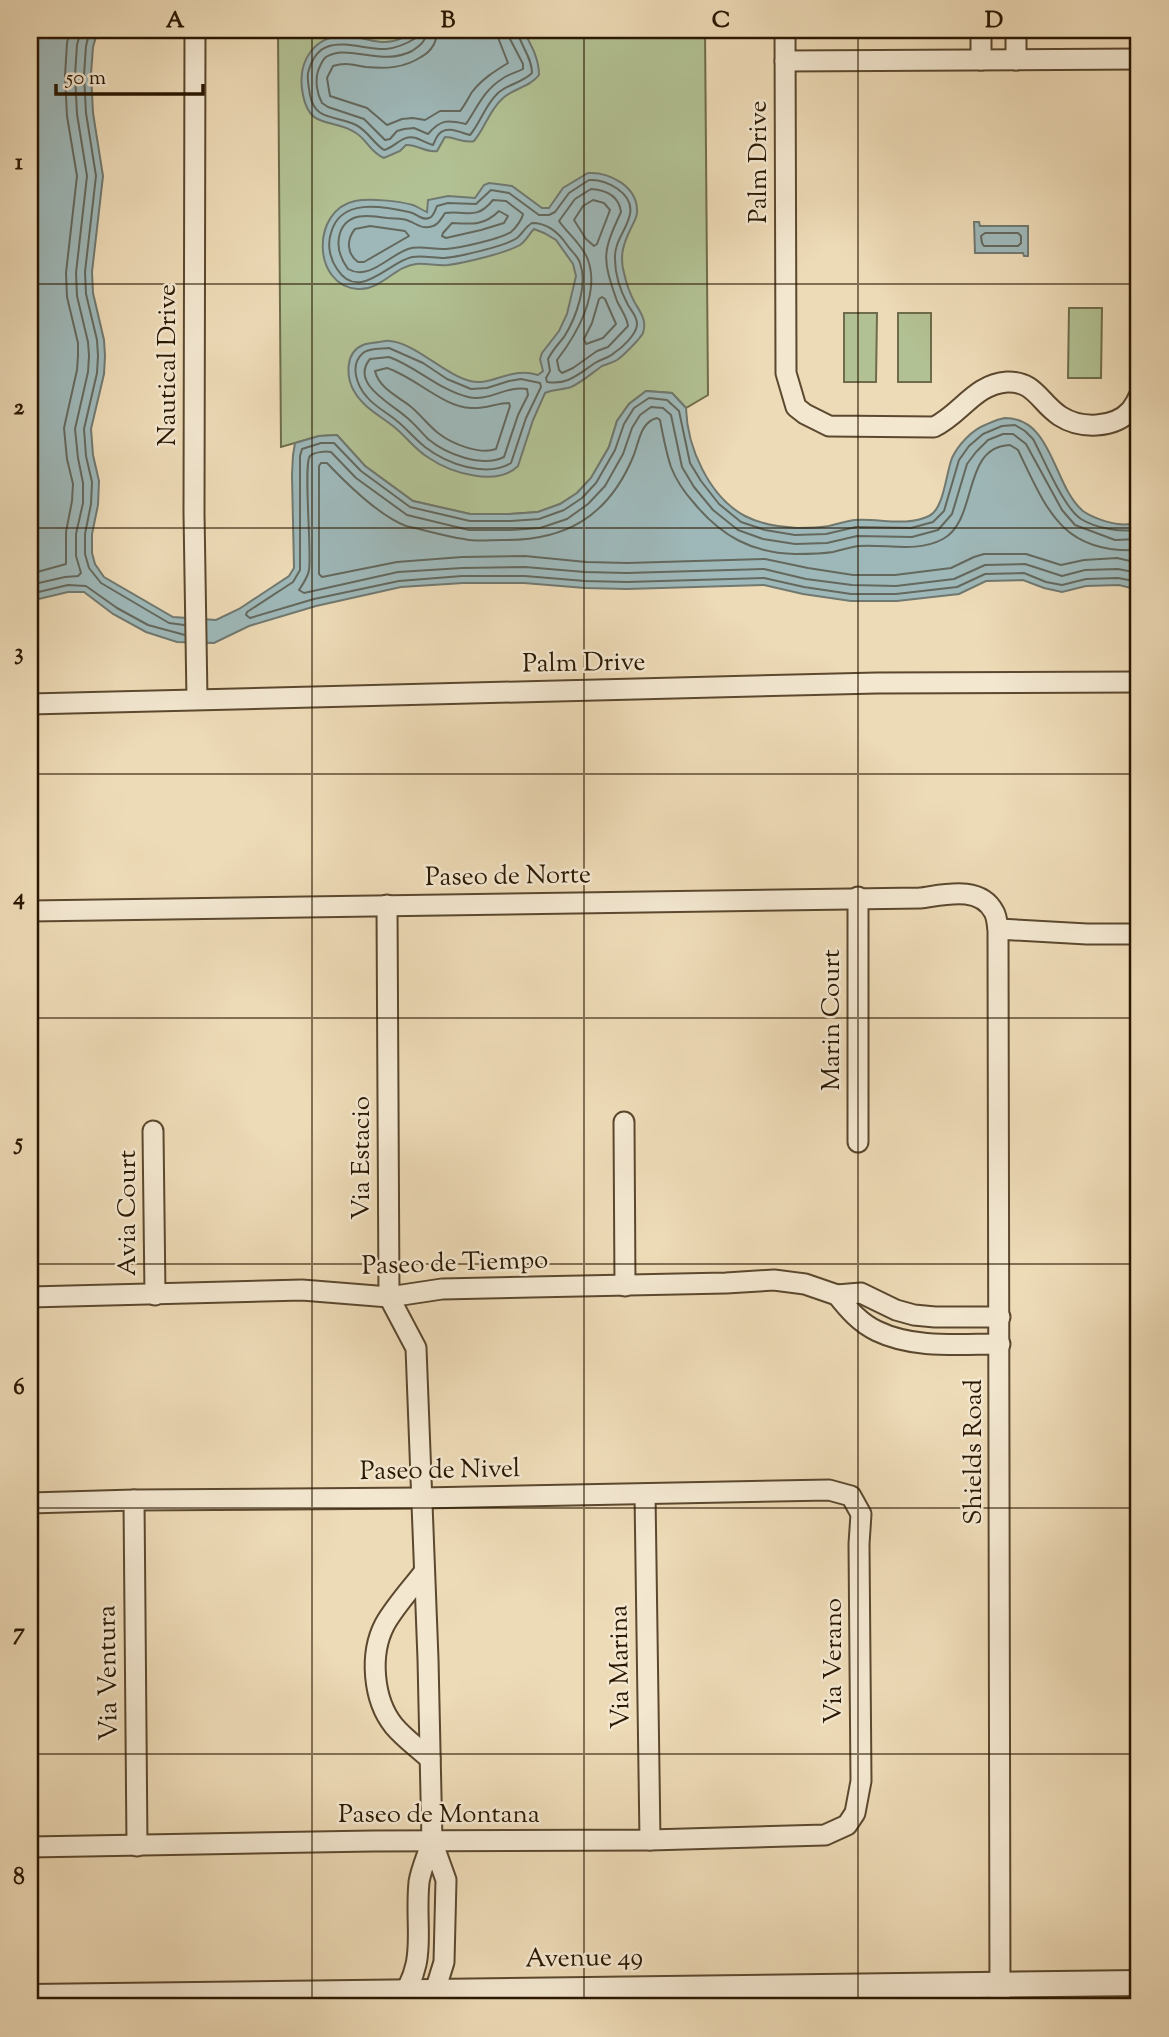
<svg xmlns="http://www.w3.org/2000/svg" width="1169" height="2037" font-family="'Sorts Mill Goudy',serif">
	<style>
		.green { fill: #b2c193; stroke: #6e6c4a; stroke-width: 2 }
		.water { fill: #9eb8b9; stroke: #70786f; stroke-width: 2 }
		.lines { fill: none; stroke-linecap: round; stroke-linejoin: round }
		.shore { stroke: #64685d; stroke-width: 2 }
		.minor-casing { stroke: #5b482e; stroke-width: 23 }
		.tertiary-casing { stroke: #5b482e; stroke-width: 28 }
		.minor { stroke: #f3e7d0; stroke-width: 19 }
		.tertiary { stroke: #f3e7d0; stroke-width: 24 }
		.grid { fill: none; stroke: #2a1701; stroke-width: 2; stroke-opacity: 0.55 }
		.labels { text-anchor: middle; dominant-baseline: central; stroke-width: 5; stroke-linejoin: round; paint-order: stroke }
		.street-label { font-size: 26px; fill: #2a1701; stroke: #f3e7d0 }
		.neatline { fill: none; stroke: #2a1701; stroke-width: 2.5 }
		.grid-label { font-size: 23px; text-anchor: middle; font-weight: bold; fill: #2a1701 }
	</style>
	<rect width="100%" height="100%" fill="#eddab6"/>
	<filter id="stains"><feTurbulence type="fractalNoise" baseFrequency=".00286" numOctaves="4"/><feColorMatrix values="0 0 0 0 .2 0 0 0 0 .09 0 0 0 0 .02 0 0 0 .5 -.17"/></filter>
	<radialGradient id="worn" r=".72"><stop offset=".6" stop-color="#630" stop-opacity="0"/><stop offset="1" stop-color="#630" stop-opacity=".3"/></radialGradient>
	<g class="green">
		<path d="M 278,30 L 705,30 L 708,395 L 686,408 L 672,393 L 646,391 L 629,404 L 617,421 L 609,447 L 591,478 L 577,493 L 560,504 L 538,512 L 510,514 L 470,514 L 413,501 L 365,466 L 337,435 L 319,436 L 281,447 Z"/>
		<path d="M 1069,308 L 1102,308 L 1101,378 L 1068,378 Z"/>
		<path d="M 844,313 L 877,313 L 876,382 L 844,382 Z"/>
		<rect x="898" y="313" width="33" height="69"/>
	</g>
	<g class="water">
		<path d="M 30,30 L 98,30 L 93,47 L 91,74 L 93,113 L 103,176 L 92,272 L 93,293 L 104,340 L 105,356 L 104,374 L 91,429 L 93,455 L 99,481 L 98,505 L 92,534 L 92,553 L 95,564 L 104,577 L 173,617 L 216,620 L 239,609 L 289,576 L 294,568 L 292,475 L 293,455 L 295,443 L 319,436 L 337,435 L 365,466 L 413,501 L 470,514 L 510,514 L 538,512 L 560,504 L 577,493 L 591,478 L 609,447 L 617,421 L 629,404 L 646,391 L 672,393 L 686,408 C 687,447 709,497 745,516 C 760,524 780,527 797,528 C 807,528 819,528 829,526 C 837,524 846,521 855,520 C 879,518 906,527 929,516 C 944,509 946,473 952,458 C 958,445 972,430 985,425 C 992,422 998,419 1005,418 C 1053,418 1053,486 1083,511 C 1091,517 1108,523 1118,524 C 1124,525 1133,524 1139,523 L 1139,590 L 1119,585 L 1086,586 L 1062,592 L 1044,588 L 1023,580 L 986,581 L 959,594 L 897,601 L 851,601 L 803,594 L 764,585 L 627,589 L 585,588 L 524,583 L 463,583 L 401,587 L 316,606 L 249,626 L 214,643 L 177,642 L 146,632 L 113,614 L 84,592 L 68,592 L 30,601 Z"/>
		<path d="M 415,30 L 523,30 C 531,45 539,58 539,75 C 529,88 513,88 502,99 C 489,111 485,128 474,141 C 464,144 455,137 445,137 L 437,151 C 425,153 417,144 406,145 L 400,151 L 384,158 C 371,153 367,140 356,133 C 333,117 310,131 303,95 C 296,61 315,31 353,37 C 364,38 374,42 385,42 C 397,42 405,37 415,30 Z"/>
		<path d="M 588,173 C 609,172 638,186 637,212 C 637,217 634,222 632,226 C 624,242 619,255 624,273 C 626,282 630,294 635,303 C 641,313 647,321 643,333 C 640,339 623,356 617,360 C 612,363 607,364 602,366 C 592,373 582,382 571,387 C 562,390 553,389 545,393 L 533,420 L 518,466 C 497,487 451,473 429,458 C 415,450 406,436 393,426 C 379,415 363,407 354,391 C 346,377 345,352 363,345 C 368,343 374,343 379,342 C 383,342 386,340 390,341 C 415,343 445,375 470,381 C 492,387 509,366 538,375 L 543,371 L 540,359 L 542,353 L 559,331 L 567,314 L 576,276 L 573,264 L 556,240 L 544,233 L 534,229 C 529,234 526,241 520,245 C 506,253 464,263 448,265 C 437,266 426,263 416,264 C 395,266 380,291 358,289 C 312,286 311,210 355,201 C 370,198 398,201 413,205 C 418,207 422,210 427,212 L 428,200 L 448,196 L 475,198 L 484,185 L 489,183 L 505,185 L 512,186 L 542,208 L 549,208 L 563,188 Z"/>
		<path d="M 974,222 L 979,222 L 980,226 L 1028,226 L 1028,256 L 1024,256 L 1023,253 L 975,253 Z"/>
	</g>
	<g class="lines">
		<g class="shore">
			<path d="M 90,30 L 86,46 L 84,75 L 86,113 L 96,176 L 85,272 L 86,294 L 97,340 L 98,356 L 97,373 L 84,429 L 86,456 L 92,482 L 91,504 L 85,534 L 85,554 L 89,568 L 101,583 L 169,623 L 184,625"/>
			<path d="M 418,30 L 416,38 C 406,44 397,48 386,49 C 356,50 319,28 308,73 C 307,80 309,88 310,95 C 315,122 337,115 356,125 C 368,131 373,143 384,150 C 396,147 402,134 416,138 C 422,140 426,143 433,145 C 435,141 436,137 439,134 C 447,125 461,133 470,135 C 481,122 485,105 498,93 C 508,84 522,83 532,73 C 532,57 520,45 517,30"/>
			<path d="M 427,30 C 426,41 421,45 412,51 C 382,67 347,43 326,57 C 322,60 320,66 318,71 C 315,81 317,94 322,103 L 328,107 L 364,119 L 385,140 L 390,139 L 397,131 L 404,129 L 414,128 L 428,134 C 441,119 447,120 466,124 C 477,108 484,90 502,79 C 508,74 516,73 523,69 L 523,64 L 510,39 L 508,30"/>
			<path d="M 437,30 C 437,42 432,51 421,57 C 404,68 386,69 366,67 C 353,65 346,62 333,66 L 327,78 L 330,96 L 367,108 L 387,125 L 402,119 L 413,118 L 425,120 L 440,111 L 460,111 C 465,105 468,98 472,92 C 482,79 495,71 508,63 L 499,40 L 498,30"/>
			<path d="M 589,180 C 606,179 634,193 630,214 C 627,230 614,241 615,259 C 615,274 621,292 628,305 C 632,312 637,316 637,324 C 637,334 622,348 614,353 C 609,358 601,359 595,363 C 586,369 578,376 568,380 C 561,383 554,383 547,382 L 546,378 L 550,371 L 548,359 C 552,351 558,344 564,337 C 576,318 588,285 580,263 C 578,256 571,251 567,245 C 559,233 547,223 532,223 C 525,227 523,233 517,238 C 506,246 458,257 444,258 C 434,258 422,255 412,257 C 388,262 359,303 337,269 C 330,259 327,245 331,233 C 340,198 382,206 409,212 C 416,213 422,221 429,218 C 434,217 435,210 437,206 L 448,203 L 476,204 L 491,190 L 509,193 L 539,215 L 549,215 L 555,212 L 569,193 Z"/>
			<path d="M 591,189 C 606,190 619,196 621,212 C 602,253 602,258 617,301 C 621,310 627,317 628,326 L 608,347 L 597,351 L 573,368 L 562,373 L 559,370 L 557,360 C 577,334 600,294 588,260 C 583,245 567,233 559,221 L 575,199 Z"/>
			<path d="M 493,200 L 506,201 L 523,214 C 522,219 516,228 511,232 C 500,239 460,248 446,249 C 434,250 420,245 408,249 C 388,256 369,281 348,269 C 340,258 336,246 340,233 C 347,212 369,215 387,218 C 394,219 403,218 409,221 C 416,223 420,229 429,227 C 438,226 441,219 445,213 C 467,210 476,221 493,200 Z"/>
			<path d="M 593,200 L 604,203 L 610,210 L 597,244 L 594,246 L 586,239 L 574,220 L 583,206 Z"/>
			<path d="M 499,211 L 508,216 L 504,223 L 481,230 L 446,238 L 442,236 L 443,233 L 452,223 C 471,224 484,226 499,211 Z"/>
			<path d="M 370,226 L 405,231 L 409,236 L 364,262 L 358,262 C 347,254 346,240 355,229 Z"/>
			<path d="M 985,233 L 1018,233 L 1021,236 L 1021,243 L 1018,246 L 984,246 L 982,243 L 981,236 Z"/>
			<path d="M 602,297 L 605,299 L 616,324 L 603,338 L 586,344 L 584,339 L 592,323 L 599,299 Z"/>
			<path d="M 389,348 L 423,363 L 447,379 L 471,389 L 487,388 L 509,381 L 521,379 L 540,383 L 541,387 L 526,418 L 511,463 C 486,478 447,464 425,447 C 415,439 407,429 397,421 C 388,413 375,407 367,397 C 357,386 349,365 363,353 C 368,348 382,349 389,348 Z"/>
			<path d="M 389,357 C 417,367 439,390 468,397 C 489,402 507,385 527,389 L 528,395 L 518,415 L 504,457 C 482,468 446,454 428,439 C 420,431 414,423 405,416 C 390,403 350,383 370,359 Z"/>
			<path d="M 387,368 C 415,377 443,407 471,408 C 485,409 497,403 509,403 L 510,406 L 496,449 C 480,455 452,444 438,433 C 428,425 420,414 410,406 C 397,396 379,388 375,371 Z"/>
			<path d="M 1139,530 C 1121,532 1097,529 1081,519 C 1063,507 1044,459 1033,439 L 1025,431 L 1015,425 L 1002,426 L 983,434 L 969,446 L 959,460 L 944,511 L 933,522 L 911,528 L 856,527 L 826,534 L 795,535 L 765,530 L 741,522 L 719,504 L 701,481 L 690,463 L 679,411 L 667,400 L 649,398 L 634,408 L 624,424 L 615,450 L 596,483 L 582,498 L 564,510 L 539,519 L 511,521 L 470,521 L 410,507 L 361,471 L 334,443 L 321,443 L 302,449 L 300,456 L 300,570 L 293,582 L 247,612 L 246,615 L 250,618 L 314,599 L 399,581 L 462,576 L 525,576 L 585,581 L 627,582 L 764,578 L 804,587 L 851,594 L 896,594 L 957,587 L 985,574 L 1024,573 L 1046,582 L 1062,585 L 1086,579 L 1118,578 L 1139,582"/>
			<path d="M 1139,539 L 1115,540 L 1075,525 L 1062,510 L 1026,444 L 1013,434 L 1003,434 L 988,440 L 976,452 L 967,464 L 952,514 L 938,530 L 912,537 L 857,536 L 827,543 L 795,544 L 763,539 L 738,530 L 713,510 L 694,487 L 682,467 L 671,415 L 663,408 L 651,407 L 640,415 L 632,428 L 623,454 L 605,486 L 588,504 L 567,519 L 540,528 L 511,530 L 469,530 L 407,515 L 356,478 L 331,452 C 326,451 314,452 310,456 C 303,463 312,553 309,570 C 308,577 303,584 299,590 L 304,593 L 398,572 L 462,568 L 525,567 L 585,572 L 627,573 L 764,569 L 806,579 L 852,585 L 896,586 L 954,579 L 985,565 L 1025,564 L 1062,576 L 1085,570 L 1118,569 L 1139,573"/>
			<path d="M 1139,550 C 1062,554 1047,510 1018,450 L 1010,445 C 961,447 979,519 943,539 C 917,553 887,544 859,546 C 850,547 841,550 833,552 C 821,554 807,554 795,554 C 752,553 721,536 694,503 C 685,493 676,480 671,467 C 666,452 663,436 660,420 L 657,418 C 640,422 639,443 633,457 C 608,517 565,541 502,540 C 489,540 476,542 464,539 C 444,536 425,530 406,526 C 380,516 346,483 327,463 L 321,463 L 319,466 L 319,574 L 322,577 L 397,562 L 462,557 L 525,556 L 586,562 L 627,563 L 765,559 L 808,568 L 853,575 L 895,575 L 951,568 L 974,557 L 984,554 L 1026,554 L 1061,565 L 1084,560 L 1117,558 L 1139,563"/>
			<path d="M 30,574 L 66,564 L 66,532 L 72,501 L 73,484 L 67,459 L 64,428 L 77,370 L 78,356 L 78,343 L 67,297 L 66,273 L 77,176 L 67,116 L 65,76 L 67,43 L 70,30"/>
			<path d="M 30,585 L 65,577 L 78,576 L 81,573 L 76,556 L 76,534 L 83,503 L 83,483 L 78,458 L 75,429 L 88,372 L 89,356 L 88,342 L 77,296 L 76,273 L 87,176 L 77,114 L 75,75 L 77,45 L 81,30"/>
			<path d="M 30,594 L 68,585 L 86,586 L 117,608 L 148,625 L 185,635"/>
		</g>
		<g class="minor-casing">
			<g id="minor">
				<path d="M 195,30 L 194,513 L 197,699"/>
				<path d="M 785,30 L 786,373 L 796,407 L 805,414 L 829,426 L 934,427 C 961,414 975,384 1007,382 C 1035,381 1039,402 1060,416 C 1080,429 1114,429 1131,410 C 1134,406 1137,401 1139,396"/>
				<path d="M 981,30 L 981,60"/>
				<path d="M 1016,30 L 1016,60"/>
				<path d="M 785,61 L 1139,59"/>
				<path d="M 30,704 L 877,683 L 1139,682"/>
				<path d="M 387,905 L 389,1297 L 416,1348 L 428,1659 L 432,1841 L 446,1880 L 444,1962 L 435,1991 L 425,2007"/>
				<path d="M 30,911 L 920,898 C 944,895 980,885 994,912 C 997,917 997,924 998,929 L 1000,2007"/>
				<path d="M 998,929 L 1087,934 L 1139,934"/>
				<path d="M 624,1122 L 625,1286"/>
				<path d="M 153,1131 L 155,1295"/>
				<path d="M 858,1142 L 858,897"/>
				<path d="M 837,1295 C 848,1309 860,1323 877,1331 C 914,1349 960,1344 1000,1344"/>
				<path d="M 30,1297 L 302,1290 L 389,1297 L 442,1289 L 726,1283 L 774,1280 L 805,1284 L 837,1295 L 861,1293 L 896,1310 L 914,1315 L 935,1317 L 1000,1317"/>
				<path d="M 645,1494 L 650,1840"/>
				<path d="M 134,1500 L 137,1846"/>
				<path d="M 30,1503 L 134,1500 L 422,1498 L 829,1490 L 851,1496 L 861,1514 L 859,1544 L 861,1781 L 855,1813 L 847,1825 L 825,1835 L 650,1840 L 373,1841 L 30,1847"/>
				<path d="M 424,1572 C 411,1589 396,1605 385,1624 C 369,1654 373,1700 394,1726 C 404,1738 418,1748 430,1759"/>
				<path d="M 395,2007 C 430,1962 414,1933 419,1882 C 421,1869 428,1854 432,1841"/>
			</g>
		</g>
		<g class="tertiary-casing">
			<path id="tertiary" d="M 30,1997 L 1139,1983"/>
		</g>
		<use href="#minor" class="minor"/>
		<use href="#tertiary" class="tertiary"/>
	</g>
	<path class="grid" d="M 312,30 L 312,2007M 584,30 L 584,2007M 858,30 L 858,2007M 30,284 L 1139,284M 30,528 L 1139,528M 30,774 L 1139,774M 30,1018 L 1139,1018M 30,1264 L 1139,1264M 30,1508 L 1139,1508M 30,1754 L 1139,1754"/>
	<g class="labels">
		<g class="street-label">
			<text transform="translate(759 162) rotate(-90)">Palm Drive</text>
			<text transform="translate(168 365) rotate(-90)">Nautical Drive</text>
			<text transform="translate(584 664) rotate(-1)">Palm Drive</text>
			<text transform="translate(508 877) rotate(-1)">Paseo de Norte</text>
			<text transform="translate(832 1020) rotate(-90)">Marin Court</text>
			<text transform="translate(362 1158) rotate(-90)">Via Estacio</text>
			<text transform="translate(128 1213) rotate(-90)">Avia Court</text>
			<text transform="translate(455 1264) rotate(-2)">Paseo de Tiempo</text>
			<text transform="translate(974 1452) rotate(-90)">Shields Road</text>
			<text transform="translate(440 1471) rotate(-1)">Paseo de Nivel</text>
			<text transform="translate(834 1661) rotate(-90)">Via Verano</text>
			<text transform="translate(621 1667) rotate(-91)">Via Marina</text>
			<text transform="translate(109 1673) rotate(-91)">Via Ventura</text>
			<text x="439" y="1815">Paseo de Montana</text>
			<text transform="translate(584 1959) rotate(-1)">Avenue 49</text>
		</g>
	</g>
	<rect width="1169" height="2037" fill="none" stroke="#eddab6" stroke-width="77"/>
	<path d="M56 84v10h147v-10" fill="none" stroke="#2a1701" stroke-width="3.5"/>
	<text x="66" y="84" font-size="21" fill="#2a1701" stroke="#f3e7d0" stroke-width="5" paint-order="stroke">50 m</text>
	<rect x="38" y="38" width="1092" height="1960" class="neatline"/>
	<g class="grid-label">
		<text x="175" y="27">A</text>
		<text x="448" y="27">B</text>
		<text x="721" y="27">C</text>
		<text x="994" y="27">D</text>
		<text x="19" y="169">1</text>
		<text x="19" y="414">2</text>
		<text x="19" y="659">3</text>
		<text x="19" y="904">4</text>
		<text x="19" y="1149">5</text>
		<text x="19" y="1394">6</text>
		<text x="19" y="1639">7</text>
		<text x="19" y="1884">8</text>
	</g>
	<rect width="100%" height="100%" filter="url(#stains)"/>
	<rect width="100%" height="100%" fill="url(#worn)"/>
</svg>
